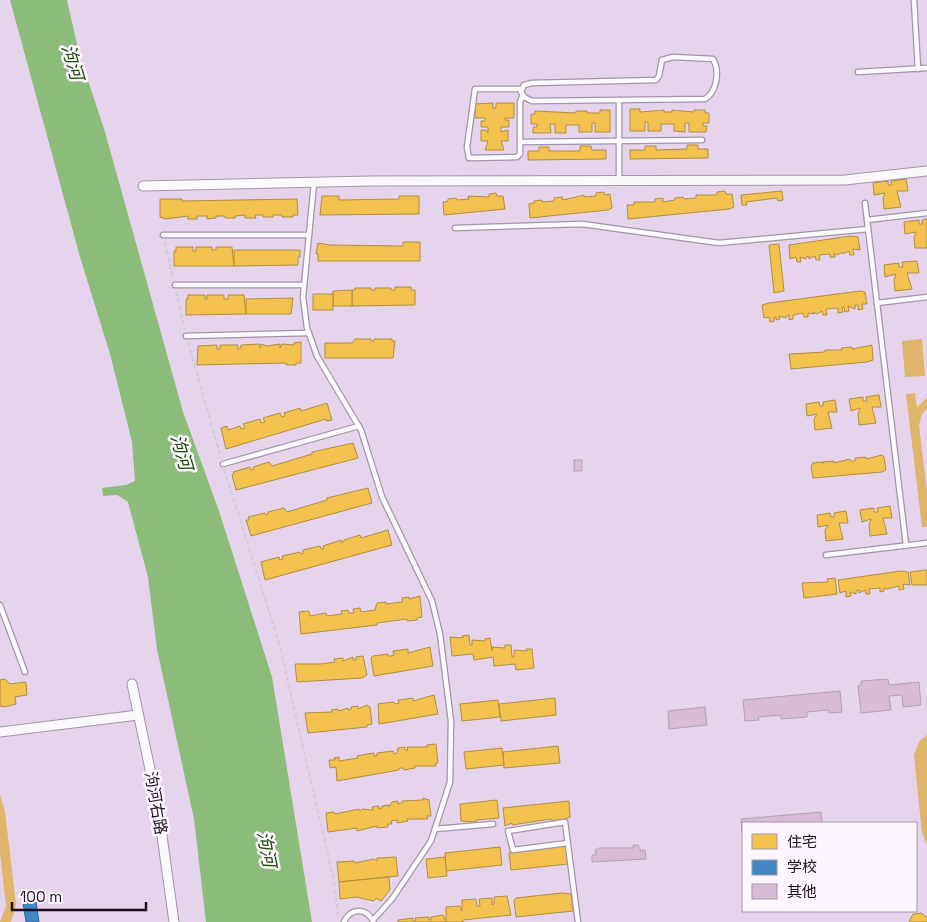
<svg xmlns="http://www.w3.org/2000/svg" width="927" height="922" font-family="'Space Grotesk','Noto Sans SC',sans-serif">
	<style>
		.green { fill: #dfb46b }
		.water { fill: #8cbc7a }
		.homes { fill: #f2c14e; stroke: #b28c40 }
		.schools { fill: #3f88c5; stroke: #346493 }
		.building { fill: #d8bbd5; stroke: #b3a2b3 }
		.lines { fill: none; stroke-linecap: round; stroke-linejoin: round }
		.lane-casing { stroke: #a395a8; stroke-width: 7 }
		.street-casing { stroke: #a395a8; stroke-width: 11 }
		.path { stroke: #d2ccd4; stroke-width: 2; stroke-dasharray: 5 2.5; stroke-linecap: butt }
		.lane { stroke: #fbf9fc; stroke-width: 4.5 }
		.street { stroke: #fbf9fc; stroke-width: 9 }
		.labels { text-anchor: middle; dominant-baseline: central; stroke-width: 5; stroke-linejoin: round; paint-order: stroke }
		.street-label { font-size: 16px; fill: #1b0f1f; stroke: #fdf5ff }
		.water-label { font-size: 18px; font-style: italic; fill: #184a00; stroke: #fdf5ff }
	</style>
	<rect width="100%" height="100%" fill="#e6d4ec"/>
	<g class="green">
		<path d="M 922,339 L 925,376 L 905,377 L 902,341 Z"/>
		<path d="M 915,393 L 917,407 L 927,398 L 927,408 L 922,414 L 919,425 L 927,491 L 927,527 L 922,527 L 906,394 Z"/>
		<path d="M 927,735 L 927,845 L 922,833 L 914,755 L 920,740 Z"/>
		<path d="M 0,795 L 5,811 L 16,905 L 11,922 L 0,922 L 6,906 L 0,853 Z"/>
	</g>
	<path class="water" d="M 10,0 L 67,0 L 79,53 L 105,132 L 183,412 L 219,511 L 272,677 L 312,922 L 206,922 L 194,819 L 157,649 L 148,577 L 128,502 L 117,495 L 103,496 L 102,488 L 126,485 L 135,481 L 132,442 L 110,354 L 80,257 Z"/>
	<g class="homes">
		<path d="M 493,103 L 493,108 L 496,108 L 496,103 L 514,103 L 514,118 L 505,118 L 505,120 L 509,120 L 509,127 L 501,127 L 501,132 L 508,130 L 508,141 L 501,141 L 504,150 L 485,150 L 488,141 L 481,141 L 481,130 L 486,130 L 488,133 L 488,127 L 481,127 L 481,121 L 485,121 L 485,118 L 475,118 L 475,104 Z"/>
		<path d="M 630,109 L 640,109 L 640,112 L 664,110 L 664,112 L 672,112 L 672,110 L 694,112 L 694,110 L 705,110 L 705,113 L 709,113 L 709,123 L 703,123 L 703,126 L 707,126 L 706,132 L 689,132 L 689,123 L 685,123 L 685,132 L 674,131 L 674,124 L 661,124 L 661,131 L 648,131 L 648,122 L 645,122 L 645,131 L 630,131 Z"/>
		<path d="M 600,110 L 610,110 L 610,132 L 595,132 L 595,123 L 592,123 L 592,132 L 579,132 L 579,125 L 566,125 L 566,133 L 555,133 L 555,124 L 550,124 L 551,133 L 533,133 L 533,127 L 537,127 L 537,124 L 531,124 L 531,114 L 535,114 L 535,111 L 576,113 L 576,111 L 587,111 L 587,113 L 600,113 Z"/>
		<path d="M 687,145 L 698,145 L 698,149 L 708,149 L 708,158 L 630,159 L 630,150 L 645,150 L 645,146 L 656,146 L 656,150 L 687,149 Z"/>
		<path d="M 580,146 L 591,146 L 592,150 L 606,150 L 606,159 L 528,160 L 528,151 L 539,151 L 539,147 L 549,147 L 549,151 L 580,151 Z"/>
		<path d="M 906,179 L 908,191 L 897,191 L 901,207 L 884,209 L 883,198 L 885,193 L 874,195 L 873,183 L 888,181 L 888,185 L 892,185 L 891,181 Z"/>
		<path d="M 725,191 L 726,194 L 732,194 L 734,207 L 729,209 L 628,219 L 627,205 L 634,205 L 634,202 L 655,202 L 655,199 L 663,198 L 663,202 L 675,200 L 675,198 L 683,197 L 684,199 L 696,198 L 696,195 L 717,195 L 717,192 Z"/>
		<path d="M 782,191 L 783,200 L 778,201 L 777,198 L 746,202 L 747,205 L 742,205 L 741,195 Z"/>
		<path d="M 604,192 L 605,195 L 610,194 L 612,208 L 608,210 L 530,218 L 529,204 L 534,203 L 534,201 L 542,200 L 542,202 L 554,201 L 554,198 L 562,197 L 563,200 L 584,195 L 584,197 L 596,196 L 596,193 Z"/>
		<path d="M 496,193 L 497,196 L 503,196 L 505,209 L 444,215 L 443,202 L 448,201 L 448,199 L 456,198 L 457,200 L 469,199 L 468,196 L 489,197 L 489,194 Z"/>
		<path d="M 322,196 L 339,196 L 339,200 L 399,199 L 399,196 L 419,196 L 419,214 L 320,215 Z"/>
		<path d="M 160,199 L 182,199 L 182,201 L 297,199 L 298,215 L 293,215 L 293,217 L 282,217 L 282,215 L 273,215 L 273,217 L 263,217 L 263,215 L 255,215 L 256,218 L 245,218 L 245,215 L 235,216 L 235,218 L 225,218 L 225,216 L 216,216 L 216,218 L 207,219 L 207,216 L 197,216 L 197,219 L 188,219 L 188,216 L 166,219 L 160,217 Z"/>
		<path d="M 927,219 L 927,248 L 915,248 L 914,237 L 916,232 L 905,234 L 904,222 L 919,220 L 919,224 L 923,224 L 922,220 Z"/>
		<path d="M 851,236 L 858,237 L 860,250 L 853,249 L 854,255 L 850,255 L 849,251 L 843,254 L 843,252 L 837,255 L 834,253 L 835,257 L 830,257 L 830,254 L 819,255 L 820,260 L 816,260 L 815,256 L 809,259 L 809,256 L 806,257 L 806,259 L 800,257 L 801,262 L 797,262 L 796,257 L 790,259 L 789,245 Z"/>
		<path d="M 403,242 L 420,242 L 420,261 L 318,261 L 318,254 L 316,254 L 318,243 L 330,245 L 403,246 Z"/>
		<path d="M 779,244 L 784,291 L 774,293 L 769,245 Z"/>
		<path d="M 176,247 L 193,247 L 193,251 L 196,251 L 196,247 L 212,247 L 212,250 L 216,250 L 216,247 L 232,247 L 234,266 L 174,266 L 174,251 L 176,251 Z"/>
		<path d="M 234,250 L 300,250 L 300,257 L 298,257 L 298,265 L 234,266 Z"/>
		<path d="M 917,261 L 919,273 L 907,273 L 912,289 L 895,291 L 894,280 L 896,274 L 885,277 L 884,265 L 899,263 L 899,267 L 903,267 L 902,262 Z"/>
		<path d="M 395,287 L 411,287 L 411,290 L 415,290 L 415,305 L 352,306 L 352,290 L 355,290 L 355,288 L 371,288 L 371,290 L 375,290 L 375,288 L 391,288 L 391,290 L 395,290 Z"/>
		<path d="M 352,290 L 352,306 L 333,306 L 333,291 Z"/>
		<path d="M 860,291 L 865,292 L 867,304 L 862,304 L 863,309 L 858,310 L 858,305 L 855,305 L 855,309 L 848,306 L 849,311 L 845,312 L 844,307 L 842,307 L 843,312 L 838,313 L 838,308 L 826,309 L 827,315 L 823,315 L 822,311 L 817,314 L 813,312 L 814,314 L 808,313 L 808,317 L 804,317 L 803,313 L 793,315 L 793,319 L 789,320 L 789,315 L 786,316 L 786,318 L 779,316 L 780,319 L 776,320 L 776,317 L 774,317 L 774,321 L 770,322 L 769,317 L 764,318 L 762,305 L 769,303 Z"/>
		<rect x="313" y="294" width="20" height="16"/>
		<path d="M 188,295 L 205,295 L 205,299 L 207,299 L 207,295 L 224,295 L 224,299 L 228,299 L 228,295 L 244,295 L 246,314 L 186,315 L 186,299 L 188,299 Z"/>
		<path d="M 293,298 L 291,314 L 246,314 L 246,299 Z"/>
		<path d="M 355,339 L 371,339 L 371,341 L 374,341 L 374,339 L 392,339 L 392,341 L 395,341 L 393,358 L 325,358 L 325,343 L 352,343 Z"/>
		<path d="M 301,342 L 301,363 L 296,363 L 296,365 L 286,365 L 286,363 L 197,365 L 198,346 L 217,345 L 217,349 L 220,349 L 220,345 L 238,345 L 238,349 L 241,348 L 241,345 L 260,344 L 260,348 L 262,344 L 267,346 L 280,344 L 280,348 L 282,344 L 294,345 L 294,343 Z"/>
		<path d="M 872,345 L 873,360 L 867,362 L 791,369 L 789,354 L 825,352 L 825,350 L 842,350 L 841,348 L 852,347 L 852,349 Z"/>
		<path d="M 879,395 L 881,407 L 872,407 L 876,423 L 859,425 L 858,414 L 860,408 L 851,411 L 849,399 L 863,397 L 863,401 L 867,401 L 866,397 Z"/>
		<path d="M 835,400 L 837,412 L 828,412 L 832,428 L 815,430 L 814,419 L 817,414 L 807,416 L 806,404 L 819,402 L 820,406 L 823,406 L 823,402 Z"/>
		<path d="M 327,403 L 332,420 L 326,421 L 326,419 L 226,449 L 221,428 L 227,426 L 228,430 L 240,426 L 241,429 L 245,428 L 243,424 L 260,419 L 261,423 L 265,422 L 263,418 L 280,413 L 282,417 L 285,416 L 284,413 L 300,408 L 301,411 Z"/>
		<path d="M 353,443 L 358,458 L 236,490 L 232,475 L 234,474 L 233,472 L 250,467 L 251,470 L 254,469 L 253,467 L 269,462 L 272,466 L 312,454 L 312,452 Z"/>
		<path d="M 882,455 L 884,457 L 886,470 L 882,472 L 813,478 L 811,466 L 813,463 L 821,462 L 823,464 L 822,462 L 834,461 L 834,463 L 850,459 L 850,461 L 855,461 L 855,458 L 866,457 L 866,459 Z"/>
		<path d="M 368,488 L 372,503 L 251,536 L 246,520 L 249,520 L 248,517 L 265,513 L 266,515 L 268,514 L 268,512 L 284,508 L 287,512 L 327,500 L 327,498 Z"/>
		<path d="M 890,506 L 892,518 L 883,518 L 887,534 L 870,536 L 869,525 L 871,519 L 862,522 L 860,510 L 874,508 L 874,512 L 878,512 L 877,508 Z"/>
		<path d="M 846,511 L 848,523 L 839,523 L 843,539 L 826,541 L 825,530 L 828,525 L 818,527 L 817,515 L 830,513 L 831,517 L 834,517 L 834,513 Z"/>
		<path d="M 388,530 L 392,545 L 265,580 L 261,562 L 279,557 L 280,560 L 283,559 L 282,556 L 300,552 L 301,554 L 303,554 L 303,550 L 320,546 L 321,549 L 324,548 L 323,546 L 341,540 L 342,543 L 344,540 L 360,535 L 361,538 Z"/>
		<path d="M 926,570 L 927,570 L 927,585 L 912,585 L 910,572 Z"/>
		<path d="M 901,571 L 908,572 L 910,585 L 903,584 L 904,589 L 899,590 L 899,586 L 887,589 L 884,588 L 884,591 L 880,592 L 880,588 L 869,589 L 870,594 L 866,594 L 865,590 L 859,593 L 859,590 L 856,591 L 856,594 L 850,592 L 851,596 L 846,597 L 846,591 L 840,593 L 838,580 Z"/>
		<path d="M 835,578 L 837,594 L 804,598 L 802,583 L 828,582 L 827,579 Z"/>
		<path d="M 420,596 L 422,617 L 417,618 L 417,620 L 407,621 L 407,619 L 377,623 L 377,625 L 301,634 L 299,612 L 309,611 L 310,616 L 326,613 L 327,616 L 342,614 L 341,611 L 348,610 L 349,613 L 354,613 L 353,609 L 360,608 L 361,612 L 375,610 L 377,603 L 386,602 L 386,604 L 402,602 L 402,598 L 409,597 L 409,599 Z"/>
		<path d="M 469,635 L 470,645 L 472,645 L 472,640 L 485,641 L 485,639 L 490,638 L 492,651 L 492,647 L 505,648 L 505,645 L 511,645 L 512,657 L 514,657 L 514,650 L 527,651 L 526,649 L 532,649 L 534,668 L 516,670 L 515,664 L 494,666 L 493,657 L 474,660 L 473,654 L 452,656 L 450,637 L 463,638 L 462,636 Z"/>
		<path d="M 430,647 L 433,666 L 374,676 L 371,658 L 373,656 L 388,654 L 388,656 L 391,656 L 394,655 L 393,651 L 408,649 L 408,653 Z"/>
		<path d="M 363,656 L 367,675 L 362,678 L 297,682 L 295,664 L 320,664 L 335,662 L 334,659 L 343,658 L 343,661 L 353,657 L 353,660 L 356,660 L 356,657 Z"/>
		<path d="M 5,679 L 10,684 L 26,682 L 27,695 L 15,697 L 16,704 L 4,707 L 0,706 L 0,680 Z"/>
		<path d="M 434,695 L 438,714 L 379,724 L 378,704 L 393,702 L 396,704 L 399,703 L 398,700 L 413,698 L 413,701 Z"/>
		<path d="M 555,698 L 556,715 L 501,721 L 499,704 Z"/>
		<path d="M 498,700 L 500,717 L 462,721 L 460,704 Z"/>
		<path d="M 367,705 L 370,707 L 372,724 L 367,725 L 367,727 L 308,733 L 305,713 L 332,712 L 331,710 L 338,709 L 339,711 L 348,708 L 348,710 L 351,710 L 351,707 L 358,706 L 358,709 Z"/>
		<path d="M 436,744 L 438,763 L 435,764 L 436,766 L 415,766 L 415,768 L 404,770 L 403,768 L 399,768 L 399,770 L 337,781 L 336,767 L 330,768 L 329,760 L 335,760 L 334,758 L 339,757 L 339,761 L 358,758 L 357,756 L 367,754 L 374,753 L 374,756 L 377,756 L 377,753 L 393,751 L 394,754 L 397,753 L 398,748 L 405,747 L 405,750 L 408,750 L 407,747 L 427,747 L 427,745 Z"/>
		<path d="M 558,746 L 560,763 L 504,768 L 503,752 Z"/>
		<path d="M 502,748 L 504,765 L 466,769 L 464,752 Z"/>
		<path d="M 423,798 L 429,800 L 431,816 L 427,816 L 428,819 L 407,819 L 408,821 L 397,823 L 397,820 L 391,821 L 392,824 L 388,824 L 388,827 L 377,828 L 377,826 L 357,831 L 357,828 L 328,832 L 326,813 L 334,812 L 335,814 L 359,809 L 360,811 L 362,809 L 373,810 L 372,807 L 379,806 L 379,809 L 382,808 L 382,806 L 389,805 L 389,807 L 392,802 L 398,801 L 398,804 L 402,803 L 402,801 L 423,800 Z"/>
		<path d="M 497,800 L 499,818 L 476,820 L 476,822 L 461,821 L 460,804 Z"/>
		<path d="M 569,801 L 570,817 L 565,819 L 552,821 L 551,819 L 512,825 L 512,823 L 505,826 L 503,808 Z"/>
		<path d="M 556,846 L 566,847 L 568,864 L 511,870 L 509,853 L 511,851 Z"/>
		<path d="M 500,847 L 502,865 L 446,871 L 445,853 Z"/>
		<path d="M 396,857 L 398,876 L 339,882 L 337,862 L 354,861 L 355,863 L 374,859 L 377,861 L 377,858 Z"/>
		<path d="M 445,857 L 447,876 L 428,878 L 426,859 Z"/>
		<path d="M 389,877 L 390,890 L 381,901 L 376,898 L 374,901 L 356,897 L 340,899 L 339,882 Z"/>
		<path d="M 562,893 L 571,894 L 573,911 L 516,917 L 514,900 L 516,898 Z"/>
		<path d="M 507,896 L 511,915 L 463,920 L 463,922 L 446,922 L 446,907 L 460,906 L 462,911 L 462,900 L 476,899 L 477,906 L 480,906 L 479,899 L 492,898 L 492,905 L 494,904 L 494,897 Z"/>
		<path d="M 922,913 L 927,918 L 927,922 L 909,922 L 913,914 Z"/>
		<path d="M 443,915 L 446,922 L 398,922 L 398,920 L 413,918 L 413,921 L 416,921 L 415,918 L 429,917 L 429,920 L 431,920 L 431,917 Z"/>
	</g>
	<path class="schools" d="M 36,901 L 39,922 L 26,922 L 23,903 Z"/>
	<g class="building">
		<rect x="574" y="460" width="8" height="11"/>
		<path d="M 888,679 L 889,685 L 919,682 L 921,705 L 903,707 L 902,695 L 889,696 L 891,710 L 861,713 L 858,686 L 861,685 L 861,681 Z"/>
		<path d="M 840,691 L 842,712 L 829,713 L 829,710 L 807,712 L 807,717 L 781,719 L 781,715 L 758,717 L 759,720 L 745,721 L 743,700 Z"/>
		<path d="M 705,707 L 707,725 L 669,729 L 668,711 Z"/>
		<path d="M 821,812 L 822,823 L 743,823 L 742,832 L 741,819 Z"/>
		<path d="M 633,845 L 638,845 L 641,851 L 645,850 L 646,859 L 592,862 L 592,855 L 596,855 L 595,850 L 599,848 L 633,848 Z"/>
	</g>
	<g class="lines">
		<g class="lane-casing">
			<g id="lane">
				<path d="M 914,0 L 918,69"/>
				<path d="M 673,57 L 713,59 C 720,71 717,92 705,99 L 532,101 L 524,97 L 521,92 L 524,85 L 532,83 L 656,80 L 659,76 L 662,60 Z"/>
				<path d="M 858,72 L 927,68"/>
				<path d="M 521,89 L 475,89 L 467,147 L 469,158 L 517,157 L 520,154 L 520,102 L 523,95"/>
				<path d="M 520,142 L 702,140"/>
				<path d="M 619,181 L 619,100"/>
				<path d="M 314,183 L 303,297 L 307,328 L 317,356 L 361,430 L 382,497 L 432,601 L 440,634 L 451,721 L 450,782 L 431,841 L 392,899 L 373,920"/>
				<path d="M 865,203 L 906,545"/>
				<path d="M 867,220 L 927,213"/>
				<path d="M 455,228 L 582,224 L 719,243 L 868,229"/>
				<path d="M 163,235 L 309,235"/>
				<path d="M 175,285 L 304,285"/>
				<path d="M 877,303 L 927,297"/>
				<path d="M 186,336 L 309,333"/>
				<path d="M 223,464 L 359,426"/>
				<path d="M 826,555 L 927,543"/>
				<path d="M 0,605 L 25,672"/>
				<path d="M 435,829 L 493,824"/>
				<path d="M 568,843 L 513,850 L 508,831 L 565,822 L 578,922"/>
				<path d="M 344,922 C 350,908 366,907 373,921"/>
			</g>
		</g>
		<g class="street-casing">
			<g id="street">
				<path d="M 143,186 L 370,181 L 845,180 L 927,171"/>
				<path d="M 132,684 L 158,807 L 174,922"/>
				<path d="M 0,732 L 138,715"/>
			</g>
		</g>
		<g class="path">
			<path d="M 165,242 L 173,279"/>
			<path d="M 176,291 L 185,330"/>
			<path d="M 188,342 L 221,458"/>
			<path d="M 224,469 L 279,643 L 334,881 L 338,917"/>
		</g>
		<use href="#lane" class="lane"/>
		<use href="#street" class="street"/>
	</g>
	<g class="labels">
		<g class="street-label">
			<text transform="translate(156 803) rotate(80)">泃河右路</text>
		</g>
		<g class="water-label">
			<text transform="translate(73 62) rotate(74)">泃河</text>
			<text transform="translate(182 452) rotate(74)">泃河</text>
			<text transform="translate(267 849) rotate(79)">泃河</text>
		</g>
	</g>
	<rect x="742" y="822" width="175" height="90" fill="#fdf5ff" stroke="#a399a5"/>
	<rect x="752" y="834" width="25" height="15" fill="#f2c14e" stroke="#a399a5"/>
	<text x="787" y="847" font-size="15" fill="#1b0f1f">住宅</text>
	<rect x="752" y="860" width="25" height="15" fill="#3f88c5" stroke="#a399a5"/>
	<text x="787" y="872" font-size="15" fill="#1b0f1f">学校</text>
	<rect x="752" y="884" width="25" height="15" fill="#d8bbd5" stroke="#a399a5"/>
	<text x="787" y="897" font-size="15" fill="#1b0f1f">其他</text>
	<path d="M12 902v8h134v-8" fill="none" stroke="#1b0f1f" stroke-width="2.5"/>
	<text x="20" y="902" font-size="15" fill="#1b0f1f" stroke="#fdf5ff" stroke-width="4" paint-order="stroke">100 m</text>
</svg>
